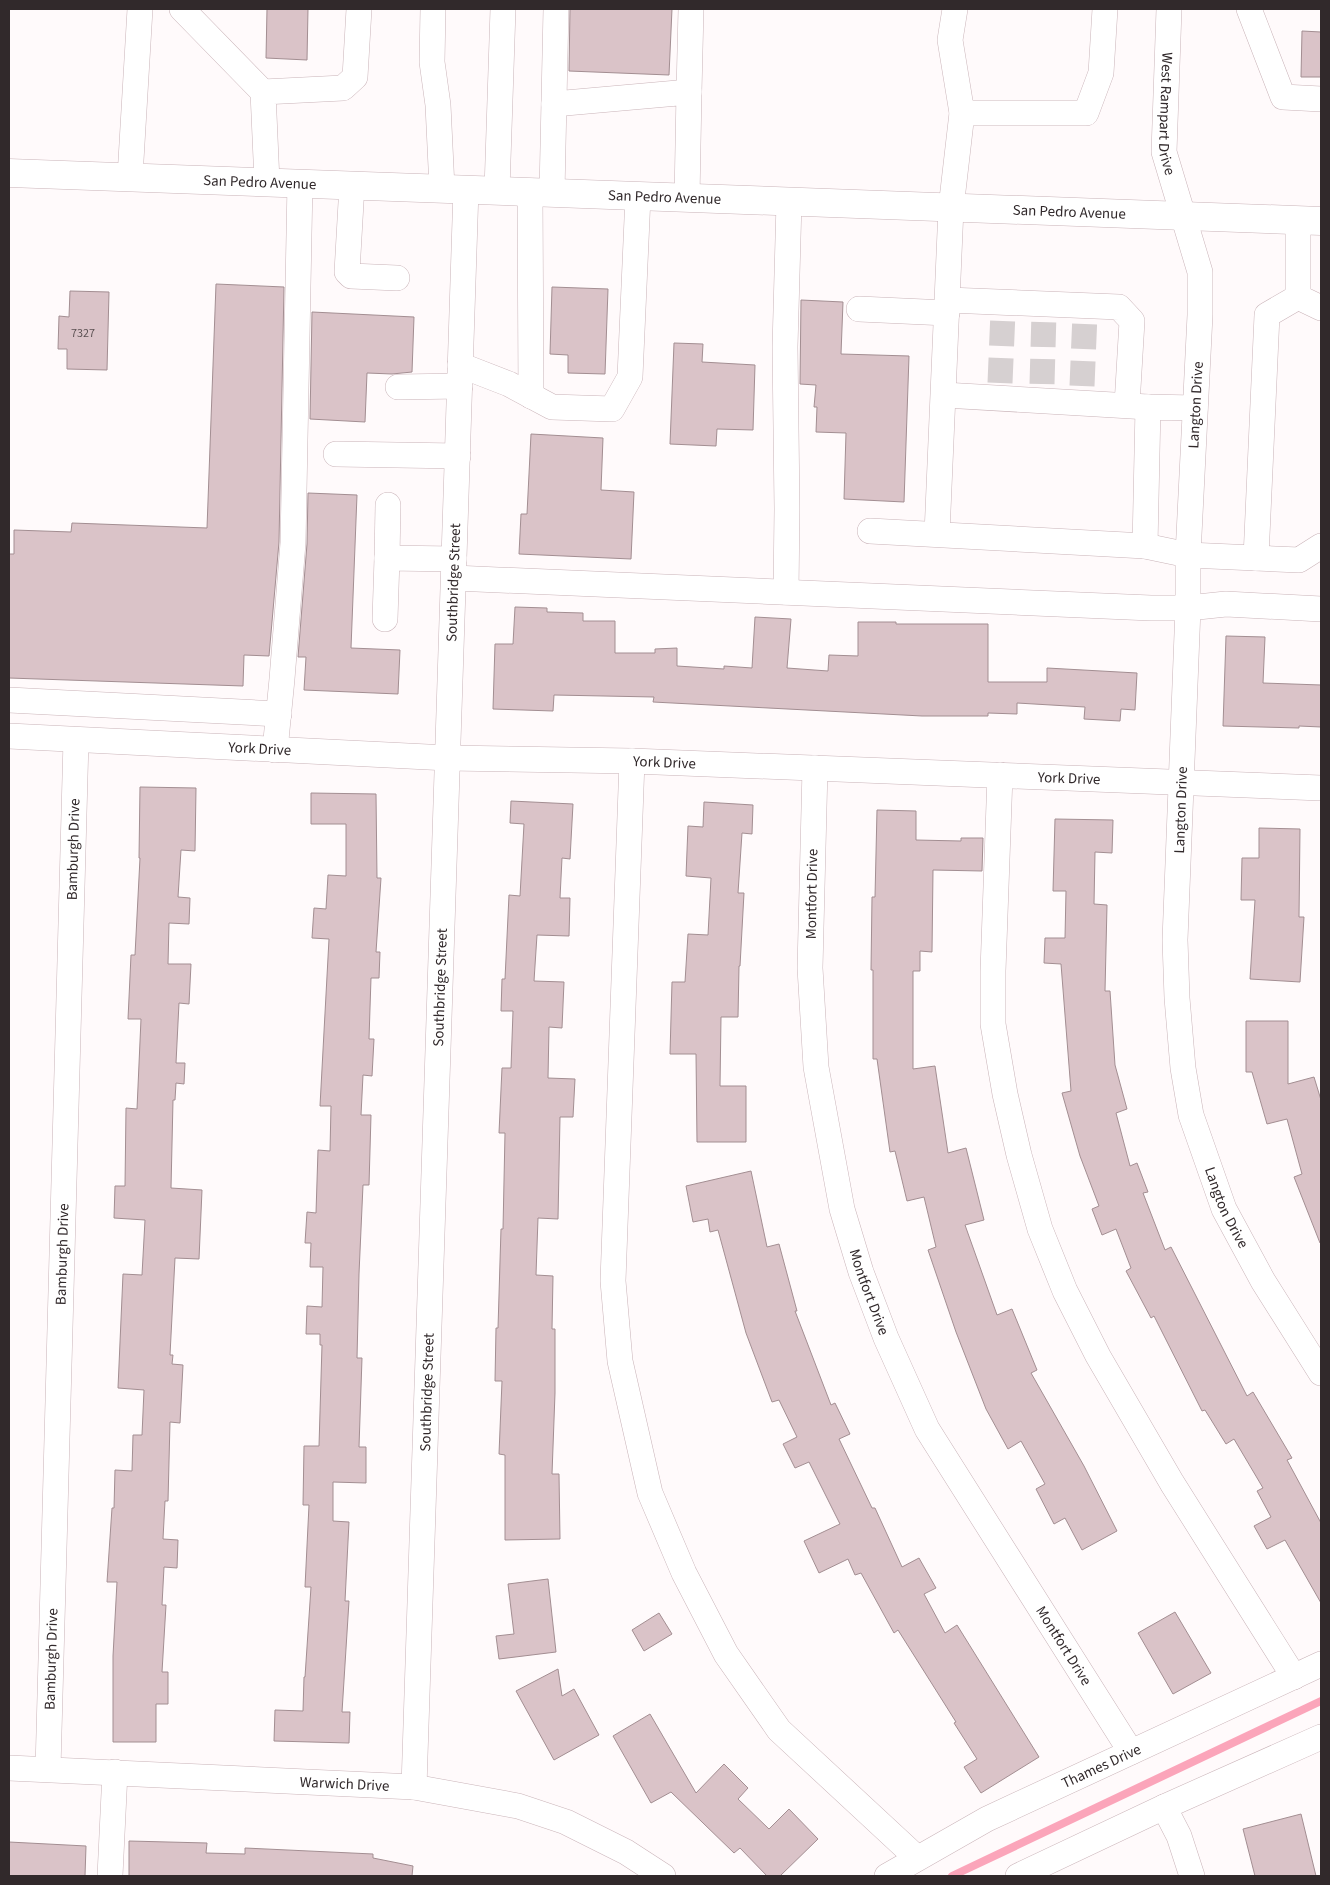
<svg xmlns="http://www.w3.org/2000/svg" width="1330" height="1885" font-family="'Source Sans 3',sans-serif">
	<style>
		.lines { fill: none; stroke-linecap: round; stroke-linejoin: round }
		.stream { stroke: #fba5ba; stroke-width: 8 }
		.building { fill: #dac3c8; stroke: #a38e92 }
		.minor-tunnel { stroke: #d6d0d1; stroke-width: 25; stroke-dasharray: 25 12; stroke-linecap: butt }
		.minor-casing { stroke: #cab4b9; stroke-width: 26 }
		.major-casing { stroke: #cab4b9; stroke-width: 29 }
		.minor { stroke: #fff; stroke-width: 25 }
		.major { stroke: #fff; stroke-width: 28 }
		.labels { text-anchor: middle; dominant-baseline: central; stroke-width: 4.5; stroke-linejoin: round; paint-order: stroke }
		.number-label { font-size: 12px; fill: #5b5052 }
		.street-label { font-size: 15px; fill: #31292b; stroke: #fff }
	</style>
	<rect width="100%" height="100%" fill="#fffafb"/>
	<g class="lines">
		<path class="stream" d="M 952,1876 L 1321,1701"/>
	</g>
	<g class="building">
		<path d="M 267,9 L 308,9 L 307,60 L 266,58 Z"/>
		<path d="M 570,9 L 672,9 L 669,75 L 569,71 Z"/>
		<path d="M 1302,31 L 1321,32 L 1321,77 L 1301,77 Z"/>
		<path d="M 216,284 L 284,287 L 279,542 L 269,656 L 244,655 L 243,686 L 9,678 L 9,554 L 14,554 L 14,530 L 71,532 L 72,523 L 207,528 Z"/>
		<path d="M 552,287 L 608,289 L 605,374 L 568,373 L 568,355 L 550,354 Z"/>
		<path d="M 70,291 L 109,292 L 107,370 L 67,369 L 67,349 L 58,349 L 59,316 L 69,317 Z"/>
		<path d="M 801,300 L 843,302 L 841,354 L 909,356 L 904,502 L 844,499 L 846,433 L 816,432 L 817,407 L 814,407 L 816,385 L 800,384 Z"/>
		<path d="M 312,312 L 414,317 L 412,372 L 392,374 L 367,373 L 365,422 L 310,419 Z"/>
		<path d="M 674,343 L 703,344 L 702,362 L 755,365 L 753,430 L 717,429 L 716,446 L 670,444 Z"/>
		<path d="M 531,434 L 603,438 L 601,490 L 634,492 L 631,559 L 519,554 L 521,514 L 527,514 Z"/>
		<path d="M 308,493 L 357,495 L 351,648 L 400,650 L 398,694 L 304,690 L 306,657 L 298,657 L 307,544 Z"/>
		<path d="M 515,607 L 547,608 L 547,612 L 583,613 L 583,621 L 615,621 L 615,653 L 655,653 L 655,649 L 677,648 L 677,666 L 724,669 L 724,666 L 752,668 L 755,617 L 791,619 L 787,668 L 828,671 L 829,655 L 858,656 L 858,622 L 896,622 L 896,624 L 988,624 L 988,682 L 1047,682 L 1047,668 L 1137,673 L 1135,710 L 1121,709 L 1120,721 L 1084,719 L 1085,707 L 1017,703 L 1017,714 L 988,713 L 988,716 L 922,716 L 653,702 L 654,697 L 554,695 L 553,711 L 493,709 L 495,644 L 513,644 Z"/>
		<path d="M 1226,636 L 1265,637 L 1263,683 L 1321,685 L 1321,727 L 1299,726 L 1299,728 L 1223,726 Z"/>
		<path d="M 140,787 L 196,788 L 195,851 L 181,850 L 178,897 L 190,898 L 189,924 L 169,923 L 168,964 L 191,964 L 189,1004 L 179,1003 L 176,1063 L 185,1063 L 184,1084 L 176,1083 L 175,1100 L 173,1100 L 171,1188 L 202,1190 L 199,1259 L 175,1258 L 170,1355 L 173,1355 L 172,1364 L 183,1365 L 180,1423 L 170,1422 L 168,1501 L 165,1501 L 163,1539 L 178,1540 L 177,1568 L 164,1567 L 162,1605 L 166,1605 L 162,1672 L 168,1672 L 168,1704 L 156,1704 L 156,1742 L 113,1742 L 113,1656 L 117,1582 L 107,1582 L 112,1508 L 114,1508 L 115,1470 L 132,1471 L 133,1435 L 142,1435 L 144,1390 L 118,1388 L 123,1274 L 142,1275 L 145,1220 L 114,1218 L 115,1186 L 125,1186 L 126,1108 L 137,1109 L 141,1019 L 128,1019 L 131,955 L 135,955 L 140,858 L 139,858 Z"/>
		<path d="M 311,793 L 376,794 L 377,878 L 381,878 L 376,952 L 380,952 L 379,978 L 371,978 L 369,1039 L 374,1039 L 372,1076 L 363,1075 L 361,1115 L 371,1115 L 369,1185 L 363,1185 L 359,1274 L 357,1358 L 362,1358 L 359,1447 L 366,1447 L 366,1483 L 333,1482 L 333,1521 L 349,1522 L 345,1601 L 349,1601 L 342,1712 L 350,1712 L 349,1743 L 274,1741 L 275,1710 L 303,1711 L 304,1677 L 305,1677 L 311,1587 L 305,1587 L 309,1505 L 303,1505 L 304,1446 L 319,1446 L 322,1345 L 320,1345 L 320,1334 L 306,1334 L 307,1306 L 322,1307 L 323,1267 L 310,1267 L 311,1243 L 305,1243 L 307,1212 L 316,1213 L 318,1150 L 330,1151 L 331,1106 L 320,1106 L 329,939 L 312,938 L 314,908 L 326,909 L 328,875 L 346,876 L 346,824 L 311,824 Z"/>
		<path d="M 511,801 L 573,804 L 570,859 L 562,858 L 560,898 L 570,898 L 569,936 L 537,935 L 534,981 L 564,982 L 562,1028 L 549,1027 L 548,1078 L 575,1079 L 573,1117 L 560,1117 L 558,1219 L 538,1218 L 536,1275 L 553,1276 L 552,1329 L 555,1329 L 555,1393 L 552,1474 L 559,1474 L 560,1539 L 505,1540 L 505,1455 L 499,1454 L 502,1381 L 495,1381 L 496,1328 L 498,1328 L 501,1229 L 503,1229 L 505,1133 L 499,1133 L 502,1068 L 511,1068 L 513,1011 L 501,1011 L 502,979 L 505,979 L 509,895 L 520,896 L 524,824 L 510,823 Z"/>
		<path d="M 704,802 L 753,805 L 752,834 L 742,833 L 738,893 L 744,893 L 740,966 L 739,966 L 738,1017 L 721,1017 L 720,1086 L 746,1086 L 746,1142 L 697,1142 L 696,1054 L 670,1054 L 672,982 L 685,982 L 688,934 L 708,935 L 711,878 L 686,876 L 688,826 L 703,827 Z"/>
		<path d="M 877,810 L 916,811 L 916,840 L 961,841 L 961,838 L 983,838 L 982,871 L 933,870 L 932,952 L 920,951 L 920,971 L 913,971 L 913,1069 L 935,1066 L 948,1153 L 966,1148 L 984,1220 L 965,1225 L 997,1315 L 1012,1309 L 1037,1370 L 1031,1373 L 1084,1466 L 1117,1531 L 1082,1550 L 1065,1518 L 1054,1524 L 1036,1489 L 1045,1484 L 1021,1441 L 1008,1449 L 986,1409 L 956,1332 L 928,1250 L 936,1247 L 924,1197 L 907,1201 L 895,1151 L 890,1152 L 877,1059 L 873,1059 L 873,970 L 871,970 L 872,897 L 875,897 Z"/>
		<path d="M 1055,819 L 1113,820 L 1112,853 L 1095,852 L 1094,904 L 1107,905 L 1105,991 L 1110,991 L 1115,1065 L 1127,1109 L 1116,1113 L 1130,1166 L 1137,1163 L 1148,1192 L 1143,1193 L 1165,1250 L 1171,1247 L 1247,1396 L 1253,1392 L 1292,1458 L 1287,1460 L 1321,1523 L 1321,1603 L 1285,1540 L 1267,1549 L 1254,1526 L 1271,1517 L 1257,1491 L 1263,1488 L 1234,1439 L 1226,1444 L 1205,1410 L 1202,1411 L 1154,1316 L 1151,1318 L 1126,1271 L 1131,1268 L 1116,1229 L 1102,1235 L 1092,1209 L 1099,1206 L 1080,1156 L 1062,1093 L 1071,1091 L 1061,964 L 1044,963 L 1045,938 L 1065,938 L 1066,891 L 1053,891 Z"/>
		<path d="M 1259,828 L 1300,829 L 1299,917 L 1304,917 L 1300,982 L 1250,979 L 1255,900 L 1241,900 L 1242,858 L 1259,858 Z"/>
		<path d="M 1246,1021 L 1288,1021 L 1288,1084 L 1314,1077 L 1321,1100 L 1321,1243 L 1320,1243 L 1294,1177 L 1302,1174 L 1287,1119 L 1267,1124 L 1252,1072 L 1246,1072 Z"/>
		<path d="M 751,1171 L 767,1247 L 779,1244 L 797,1311 L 795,1311 L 831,1405 L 835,1403 L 850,1434 L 839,1439 L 872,1508 L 875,1508 L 902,1567 L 919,1558 L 936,1588 L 924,1594 L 945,1633 L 957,1625 L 1039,1757 L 981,1793 L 964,1767 L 977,1759 L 954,1723 L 956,1722 L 898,1630 L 894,1633 L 861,1573 L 855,1575 L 848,1559 L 819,1573 L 804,1541 L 840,1524 L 809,1462 L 795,1468 L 783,1444 L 797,1437 L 779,1400 L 772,1402 L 746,1333 L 718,1230 L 710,1232 L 708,1219 L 693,1222 L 686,1186 Z"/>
		<path d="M 548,1579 L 556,1652 L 499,1659 L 496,1636 L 514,1634 L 508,1584 Z"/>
		<path d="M 1175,1612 L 1211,1673 L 1173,1694 L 1138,1633 Z"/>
		<path d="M 659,1613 L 672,1634 L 644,1651 L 632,1630 Z"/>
		<path d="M 558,1669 L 562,1696 L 574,1689 L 599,1735 L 554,1760 L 516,1691 Z"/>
		<path d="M 650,1714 L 696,1793 L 724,1764 L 748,1788 L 738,1799 L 769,1829 L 789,1809 L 818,1839 L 780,1876 L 767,1876 L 740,1848 L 734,1853 L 671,1792 L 651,1803 L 613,1736 Z"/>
		<path d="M 1301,1814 L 1316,1876 L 1255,1876 L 1243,1829 Z"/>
		<path d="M 129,1841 L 207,1843 L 206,1853 L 245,1854 L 245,1848 L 373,1854 L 373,1858 L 413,1866 L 412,1876 L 129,1876 Z"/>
		<path d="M 9,1842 L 86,1846 L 85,1876 L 9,1876 Z"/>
	</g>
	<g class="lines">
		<g class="minor-tunnel">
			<path d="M 1000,383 L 1003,312"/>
			<path d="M 1042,384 L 1044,313"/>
			<path d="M 1082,386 L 1085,314"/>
		</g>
		<g class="minor-casing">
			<g id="minor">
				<path d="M 182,9 L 263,92"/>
				<path d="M 433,9 L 432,62 L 438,105 L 442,188"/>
				<path id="s1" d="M 1169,9 L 1164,152 L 1200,272 L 1200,315 L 1188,555 L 1188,608 L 1175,940 L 1177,998 L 1183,1068 L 1191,1115 L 1224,1209 L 1263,1281 L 1321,1373"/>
				<path d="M 1249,9 L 1283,97 L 1321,99"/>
				<path d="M 689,92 L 691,9"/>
				<path d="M 554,104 L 689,92 L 687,198"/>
				<path d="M 962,113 L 1086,113 L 1101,73 L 1105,9"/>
				<path d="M 130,177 L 140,9"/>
				<path d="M 267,182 L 263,92 L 343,88 L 355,77 L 359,9"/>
				<path d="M 352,185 L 347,272 L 351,276 L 397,278"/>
				<path d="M 497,190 L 503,9"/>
				<path d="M 530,191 L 531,396"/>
				<path d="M 552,192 L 556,9"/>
				<path d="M 1298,221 L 1298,297 L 1321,308"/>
				<path d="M 948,300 L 1119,307 L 1132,321 L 1127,405"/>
				<path d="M 859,309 L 947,313"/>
				<path d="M 460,365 L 509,384 L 552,407 L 612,409 L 630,377 L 638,196"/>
				<path d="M 398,387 L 460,386"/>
				<path d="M 944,395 L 1148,407"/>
				<path d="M 336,454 L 458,456"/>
				<path d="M 870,531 L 1145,546 L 1188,555 L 1299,560 L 1321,546"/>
				<path d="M 937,534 L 951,208 L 962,113 L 950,40 L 955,9"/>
				<path d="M 1145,546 L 1148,407 L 1195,408"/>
				<path d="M 387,558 L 388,505"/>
				<path d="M 1256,558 L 1267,315 L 1298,297"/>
				<path d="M 454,578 L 1151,608 L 1188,608 L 1226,604 L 1321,609"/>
				<path d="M 786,592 L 787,509 L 785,347 L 789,202"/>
				<path d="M 385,619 L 387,558 L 454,559"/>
				<path d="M 9,700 L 279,714"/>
				<path id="s2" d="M 9,736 L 448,758 L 632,761 L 1321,788"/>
				<path d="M 275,750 L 282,679 L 293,543 L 300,183"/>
				<path d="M 632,761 L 613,1281 L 620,1361 L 650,1493 L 684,1573 L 726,1654 L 779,1730 L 917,1858"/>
				<path id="s3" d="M 815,768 L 810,968 L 816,1067 L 842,1209 L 861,1272 L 886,1338 L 927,1429 L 1131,1752"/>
				<path d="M 1000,775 L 993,971 L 993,1024 L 1005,1094 L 1019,1155 L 1040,1229 L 1065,1291 L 1098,1356 L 1172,1483 L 1294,1677"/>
				<path id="s4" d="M 9,1768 L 414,1787 L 518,1806 L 566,1822 L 626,1852 L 663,1876"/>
				<path id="s5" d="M 48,1769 L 76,740"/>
				<path id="s6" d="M 414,1787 L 466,189"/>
				<path d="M 1164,1807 L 1179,1836 L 1192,1876"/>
				<path d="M 110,1876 L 115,1772"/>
				<path id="s7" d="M 887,1876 L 987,1819 L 1321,1664"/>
				<path d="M 1018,1876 L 1164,1807 L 1321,1737"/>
			</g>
		</g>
		<g class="major-casing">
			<g id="major">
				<path id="s8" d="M 9,173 L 1321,221"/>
			</g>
		</g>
		<use href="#minor" class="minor"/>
		<use href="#major" class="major"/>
	</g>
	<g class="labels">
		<g class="number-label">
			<text x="83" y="333">7327</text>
		</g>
		<g class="street-label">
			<text stroke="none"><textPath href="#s1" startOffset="105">West Rampart Drive</textPath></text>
			<text stroke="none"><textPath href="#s8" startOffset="251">San Pedro Avenue</textPath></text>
			<text stroke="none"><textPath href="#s8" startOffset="656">San Pedro Avenue</textPath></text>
			<text stroke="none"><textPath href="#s8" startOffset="1061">San Pedro Avenue</textPath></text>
			<text transform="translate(1196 405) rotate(-87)">Langton Drive</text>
			<text stroke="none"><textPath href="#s6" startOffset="1205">Southbridge Street</textPath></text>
			<text stroke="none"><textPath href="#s2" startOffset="251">York Drive</textPath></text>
			<text stroke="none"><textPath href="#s2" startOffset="656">York Drive</textPath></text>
			<text stroke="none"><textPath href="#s2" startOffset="1061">York Drive</textPath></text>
			<text transform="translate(1181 810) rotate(-88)">Langton Drive</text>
			<text stroke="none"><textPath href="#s5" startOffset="920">Bamburgh Drive</textPath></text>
			<text transform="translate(812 894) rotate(-89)">Montfort Drive</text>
			<text stroke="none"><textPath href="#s6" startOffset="800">Southbridge Street</textPath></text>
			<text stroke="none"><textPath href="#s1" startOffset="1212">Langton Drive</textPath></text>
			<text stroke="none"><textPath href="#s5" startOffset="515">Bamburgh Drive</textPath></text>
			<text stroke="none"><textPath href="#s3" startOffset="531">Montfort Drive</textPath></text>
			<text stroke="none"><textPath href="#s6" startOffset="395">Southbridge Street</textPath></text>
			<text stroke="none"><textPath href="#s3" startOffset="936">Montfort Drive</textPath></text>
			<text stroke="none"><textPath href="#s5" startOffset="110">Bamburgh Drive</textPath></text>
			<text stroke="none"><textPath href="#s7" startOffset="241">Thames Drive</textPath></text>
			<text stroke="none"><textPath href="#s4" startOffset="336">Warwich Drive</textPath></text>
		</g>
	</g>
	<rect width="1330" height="1885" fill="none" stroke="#31292b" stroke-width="20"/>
</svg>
